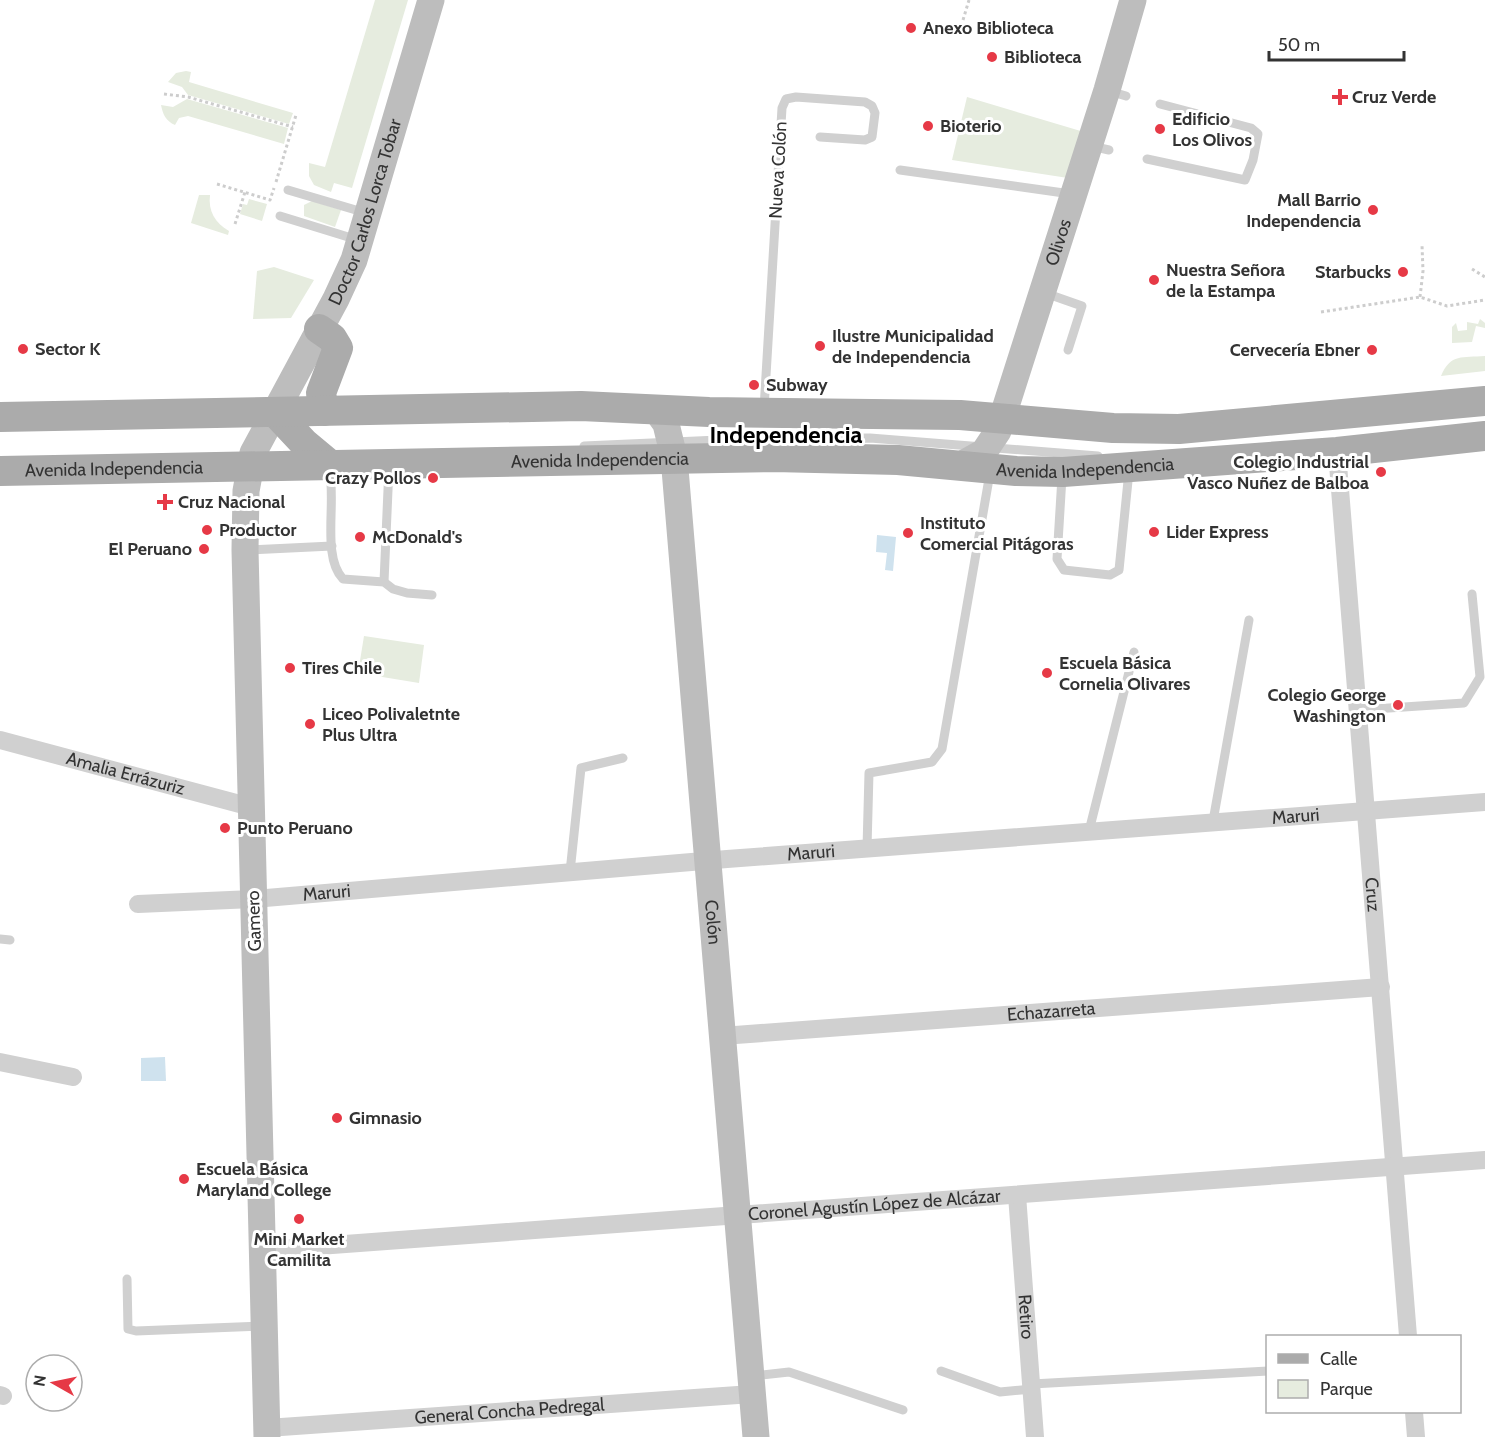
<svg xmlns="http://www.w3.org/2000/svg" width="1485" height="1437" font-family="Cabin,sans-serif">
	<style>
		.green { fill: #e6ecdf }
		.water { fill: #cfe2ee }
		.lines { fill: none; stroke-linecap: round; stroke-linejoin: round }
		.path { stroke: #cdcdcd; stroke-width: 3; stroke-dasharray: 3 3; stroke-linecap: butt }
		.lane { stroke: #d0d0d0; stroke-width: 9 }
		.street { stroke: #d0d0d0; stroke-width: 18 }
		.secondary { stroke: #bdbdbd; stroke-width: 27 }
		.primary { stroke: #ababab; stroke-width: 30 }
		.poi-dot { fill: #e63946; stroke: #fff; stroke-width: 2 }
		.labels { text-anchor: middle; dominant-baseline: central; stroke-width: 6; stroke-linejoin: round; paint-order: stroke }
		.poi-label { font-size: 18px; font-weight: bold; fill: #333; stroke: #fff; text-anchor: start }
		.street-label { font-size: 18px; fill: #333; stroke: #fff }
		.district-label { font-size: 24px; font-weight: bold; fill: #000; stroke: #fff }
	</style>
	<rect width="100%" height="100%" fill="#fff"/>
	<g class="green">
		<path d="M 375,0 L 408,0 L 352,188 L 334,183 L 331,192 L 314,185 L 309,176 L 309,163 L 325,167 Z"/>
		<path d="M 186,71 L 191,72 L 189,82 L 293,113 L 289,124 L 188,95 L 182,87 L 168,82 L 176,73 Z"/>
		<path d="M 967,97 L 1084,132 L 1068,178 L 952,160 Z"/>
		<path d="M 187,99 L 288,128 L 284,144 L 188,116 L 179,118 L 175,125 C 166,121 163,115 161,105 L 173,107 Z"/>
		<path d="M 199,195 L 210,195 C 208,211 215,223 229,231 L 228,235 L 191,223 Z"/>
		<path d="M 249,199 L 267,204 L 262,221 L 240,214 L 243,204 L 247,205 Z"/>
		<path d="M 312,201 L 341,210 L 335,227 L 304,216 L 304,205 Z"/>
		<path d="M 274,267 L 314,280 L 291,318 L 253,319 L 257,271 Z"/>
		<path d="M 1480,319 L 1485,323 L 1485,328 L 1476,326 L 1472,342 L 1452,343 L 1452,327 L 1456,323 L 1458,331 L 1467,330 L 1467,322 L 1478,324 Z"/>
		<path d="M 1485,356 L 1485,371 L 1441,376 C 1451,353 1462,358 1485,356 Z"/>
		<path d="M 364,636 L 424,645 L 419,683 L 358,673 Z"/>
	</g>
	<g class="water">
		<path d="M 877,535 L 896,537 L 893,571 L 885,570 L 887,553 L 876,552 Z"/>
		<path d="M 165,1057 L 166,1081 L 141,1081 L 141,1058 Z"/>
	</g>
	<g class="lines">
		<g class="path">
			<path d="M 963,20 L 969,0"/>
			<path d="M 164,94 L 188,97 L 293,127"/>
			<path d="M 276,182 L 296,115"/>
			<path d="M 217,184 L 270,200 L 274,188"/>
			<path d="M 235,224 L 245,192"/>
			<path d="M 1472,269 L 1485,277"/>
			<path d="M 1420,297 L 1423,271 L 1422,245"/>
			<path d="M 1321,312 L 1420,297 L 1447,306 L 1485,300"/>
		</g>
		<g class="lane">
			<path d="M 1109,91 L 1126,96"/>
			<path d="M 1091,146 L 1109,150"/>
			<path d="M 1147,159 L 1245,180 L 1253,160 L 1258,134 L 1251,128 L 1160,104"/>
			<path d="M 900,170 L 1071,194"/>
			<path d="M 288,190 L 366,213"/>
			<path d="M 280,216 L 358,240"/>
			<path d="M 1045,293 L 1082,306 L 1068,350"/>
			<path d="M 764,409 L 782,108 L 786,99 L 796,97 L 865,102 L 872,106 L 875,113 L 872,137 L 865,140 L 820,137"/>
			<path d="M 584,446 L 741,439 L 870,438 L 1098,456"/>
			<path d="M 329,468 C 337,500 321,556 343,579 L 384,582 L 393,589 L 407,593 L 432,595"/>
			<path d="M 1062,477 L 1057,559 L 1064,570 L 1110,575 L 1119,570 L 1129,471"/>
			<path d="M 247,550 L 332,546"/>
			<path d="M 384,582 L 389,467"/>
			<path d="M 1359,710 L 1464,703 L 1480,677 L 1472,594"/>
			<path d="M 1213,821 L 1249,620"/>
			<path d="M 1089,831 L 1134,652"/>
			<path d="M 867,848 L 869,773 L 932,762 L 942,749 L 990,473"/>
			<path d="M 570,872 L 581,768 L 623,758"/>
			<path d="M 0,939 L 10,940"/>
			<path d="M 127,1279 L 128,1329 L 136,1331 L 261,1326"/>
			<path d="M 941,1371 L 1000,1392 L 1032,1389"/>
			<path d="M 753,1376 L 789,1372 L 903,1410"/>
			<path d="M 1032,1384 L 1268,1371"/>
		</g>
		<g class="street">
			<path id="s1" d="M 1337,452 L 1408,1336"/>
			<path id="s2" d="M 0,740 L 251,807"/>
			<path id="s3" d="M 138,904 L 253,899 L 727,859 L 1485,802"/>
			<path id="s4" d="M 722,1036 L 1381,987"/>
			<path d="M 0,1062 L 73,1077"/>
			<path id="s5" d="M 1017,1195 L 1035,1437"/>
			<path id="s6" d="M 264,1250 L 1485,1160"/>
			<path d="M 0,1395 L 3,1396"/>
			<path d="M 1414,1412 L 1416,1437"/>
			<path id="s7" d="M 267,1428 L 752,1394"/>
		</g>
		<g class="secondary">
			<path id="s8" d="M 656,410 L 666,424 L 674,457 L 756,1437"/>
			<path id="s9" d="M 959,466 L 984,452 L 998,431 L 1107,90 L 1133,0"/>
			<path id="s10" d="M 267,1437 L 245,550 L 246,491 L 253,453 L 336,299 L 354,260 L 431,0"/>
		</g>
		<g class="primary">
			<path d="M 319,329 L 332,338 L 338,348 L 321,393 L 324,411"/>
			<path d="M 275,412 L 304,443 L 328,463"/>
			<path d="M 0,417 L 581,406 L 709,412 L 960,415 L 1113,428 L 1179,429 L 1485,401"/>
			<path id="s11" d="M 0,471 L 774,457 L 898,460 L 1016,471 L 1063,472 L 1337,452 L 1485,436"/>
		</g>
	</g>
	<g class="poi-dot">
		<circle cx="911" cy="28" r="6"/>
		<circle cx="992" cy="57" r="6"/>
		<path d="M1337 88h6v6h6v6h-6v6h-6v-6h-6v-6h6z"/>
		<circle cx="928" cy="126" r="6"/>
		<circle cx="1160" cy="129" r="6"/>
		<circle cx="1373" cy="210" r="6"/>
		<circle cx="1403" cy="272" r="6"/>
		<circle cx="1154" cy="280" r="6"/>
		<circle cx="820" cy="346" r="6"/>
		<circle cx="23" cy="349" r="6"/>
		<circle cx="1372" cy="350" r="6"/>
		<circle cx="754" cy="385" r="6"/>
		<circle cx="1381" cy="472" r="6"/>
		<circle cx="433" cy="478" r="6"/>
		<path d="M162 493h6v6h6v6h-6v6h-6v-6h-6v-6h6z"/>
		<circle cx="207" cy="530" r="6"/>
		<circle cx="1154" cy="532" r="6"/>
		<circle cx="908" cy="533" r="6"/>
		<circle cx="360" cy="537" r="6"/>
		<circle cx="204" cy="549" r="6"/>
		<circle cx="290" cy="668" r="6"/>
		<circle cx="1047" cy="673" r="6"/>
		<circle cx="1398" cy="705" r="6"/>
		<circle cx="310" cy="724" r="6"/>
		<circle cx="225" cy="828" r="6"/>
		<circle cx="337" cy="1118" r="6"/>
		<circle cx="184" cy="1179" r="6"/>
		<circle cx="299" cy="1219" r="6"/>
	</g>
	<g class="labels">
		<g class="poi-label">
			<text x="923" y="28">Anexo Biblioteca</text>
			<text x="1004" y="57">Biblioteca</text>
			<text x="1352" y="97">Cruz Verde</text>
			<text x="1172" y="119">Edificio<tspan x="1172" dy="21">Los Olivos</tspan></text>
			<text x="940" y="126">Bioterio</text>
			<text x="1361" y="200" text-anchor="end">Mall Barrio<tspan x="1361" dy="21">Independencia</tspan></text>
			<text x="1166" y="270">Nuestra Señora<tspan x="1166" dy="21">de la Estampa</tspan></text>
			<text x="1391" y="272" text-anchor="end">Starbucks</text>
			<text x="832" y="336">Ilustre Municipalidad<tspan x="832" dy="21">de Independencia</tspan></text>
			<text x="35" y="349">Sector K</text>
			<text x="1360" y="350" text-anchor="end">Cervecería Ebner</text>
			<text x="766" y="385">Subway</text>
			<text x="1369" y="462" text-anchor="end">Colegio Industrial<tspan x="1369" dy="21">Vasco Nuñez de Balboa</tspan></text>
			<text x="421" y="478" text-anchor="end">Crazy Pollos</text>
			<text x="178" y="502">Cruz Nacional</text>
			<text x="920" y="523">Instituto<tspan x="920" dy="21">Comercial Pitágoras</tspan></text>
			<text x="219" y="530">Productor</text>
			<text x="1166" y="532">Lider Express</text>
			<text x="372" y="537">McDonald's</text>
			<text x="192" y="549" text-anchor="end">El Peruano</text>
			<text x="1059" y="663">Escuela Básica<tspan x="1059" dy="21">Cornelia Olivares</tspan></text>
			<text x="302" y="668">Tires Chile</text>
			<text x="1386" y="695" text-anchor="end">Colegio George<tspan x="1386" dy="21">Washington</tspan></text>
			<text x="322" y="714">Liceo Polivaletnte<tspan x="322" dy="21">Plus Ultra</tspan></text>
			<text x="237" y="828">Punto Peruano</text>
			<text x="349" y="1118">Gimnasio</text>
			<text x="196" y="1169">Escuela Básica<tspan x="196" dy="21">Maryland College</tspan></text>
			<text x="299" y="1239" text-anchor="middle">Mini Market<tspan x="299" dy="21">Camilita</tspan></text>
		</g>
		<g class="street-label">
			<text transform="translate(778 170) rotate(-87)">Nueva Colón</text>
			<text stroke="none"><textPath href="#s10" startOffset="1252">Doctor Carlos Lorca Tobar</textPath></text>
			<text stroke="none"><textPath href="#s9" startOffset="252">Olivos</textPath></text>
			<text stroke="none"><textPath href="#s11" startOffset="600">Avenida Independencia</textPath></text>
			<text stroke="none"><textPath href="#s11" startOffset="1086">Avenida Independencia</textPath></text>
			<text stroke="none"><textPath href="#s11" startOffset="114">Avenida Independencia</textPath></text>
			<text stroke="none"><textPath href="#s2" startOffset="130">Amalia Errázuriz</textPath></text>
			<text stroke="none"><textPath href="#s3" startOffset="1161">Maruri</textPath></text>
			<text stroke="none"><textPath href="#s3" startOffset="675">Maruri</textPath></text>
			<text stroke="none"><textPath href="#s3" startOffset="189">Maruri</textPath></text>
			<text stroke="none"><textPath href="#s1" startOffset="444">Cruz</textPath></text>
			<text transform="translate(254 921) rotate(-92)">Gamero</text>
			<text stroke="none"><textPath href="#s8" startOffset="518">Colón</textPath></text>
			<text stroke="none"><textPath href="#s4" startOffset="330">Echazarreta</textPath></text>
			<text stroke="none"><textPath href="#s6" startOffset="612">Coronel Agustín López de Alcázar</textPath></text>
			<text stroke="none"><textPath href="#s5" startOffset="122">Retiro</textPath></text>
			<text stroke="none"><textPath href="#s7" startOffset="243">General Concha Pedregal</textPath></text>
		</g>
		<g class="district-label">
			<text x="786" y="434">Independencia</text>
		</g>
	</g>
	<rect x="1266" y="1335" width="195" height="78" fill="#ffffff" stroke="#adadad" stroke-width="1.5"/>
	<rect x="1278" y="1354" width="30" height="9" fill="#ababab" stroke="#adadad" stroke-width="1.5"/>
	<text x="1320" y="1365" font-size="18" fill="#333333">Calle</text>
	<rect x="1278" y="1380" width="30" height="18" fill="#e6ecdf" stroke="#adadad" stroke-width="1.5"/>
	<text x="1320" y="1395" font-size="18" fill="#333333">Parque</text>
	<g transform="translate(54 1383) rotate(279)"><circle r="28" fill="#ffffff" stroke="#adadad" stroke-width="1.5"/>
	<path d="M0-4.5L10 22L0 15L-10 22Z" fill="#e63946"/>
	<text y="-9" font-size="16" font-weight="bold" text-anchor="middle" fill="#333333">N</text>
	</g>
	<path d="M1269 51v9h135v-9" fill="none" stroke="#333333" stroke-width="3"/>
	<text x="1278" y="51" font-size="18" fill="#333333" stroke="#ffffff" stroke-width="4.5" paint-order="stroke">50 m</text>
</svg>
